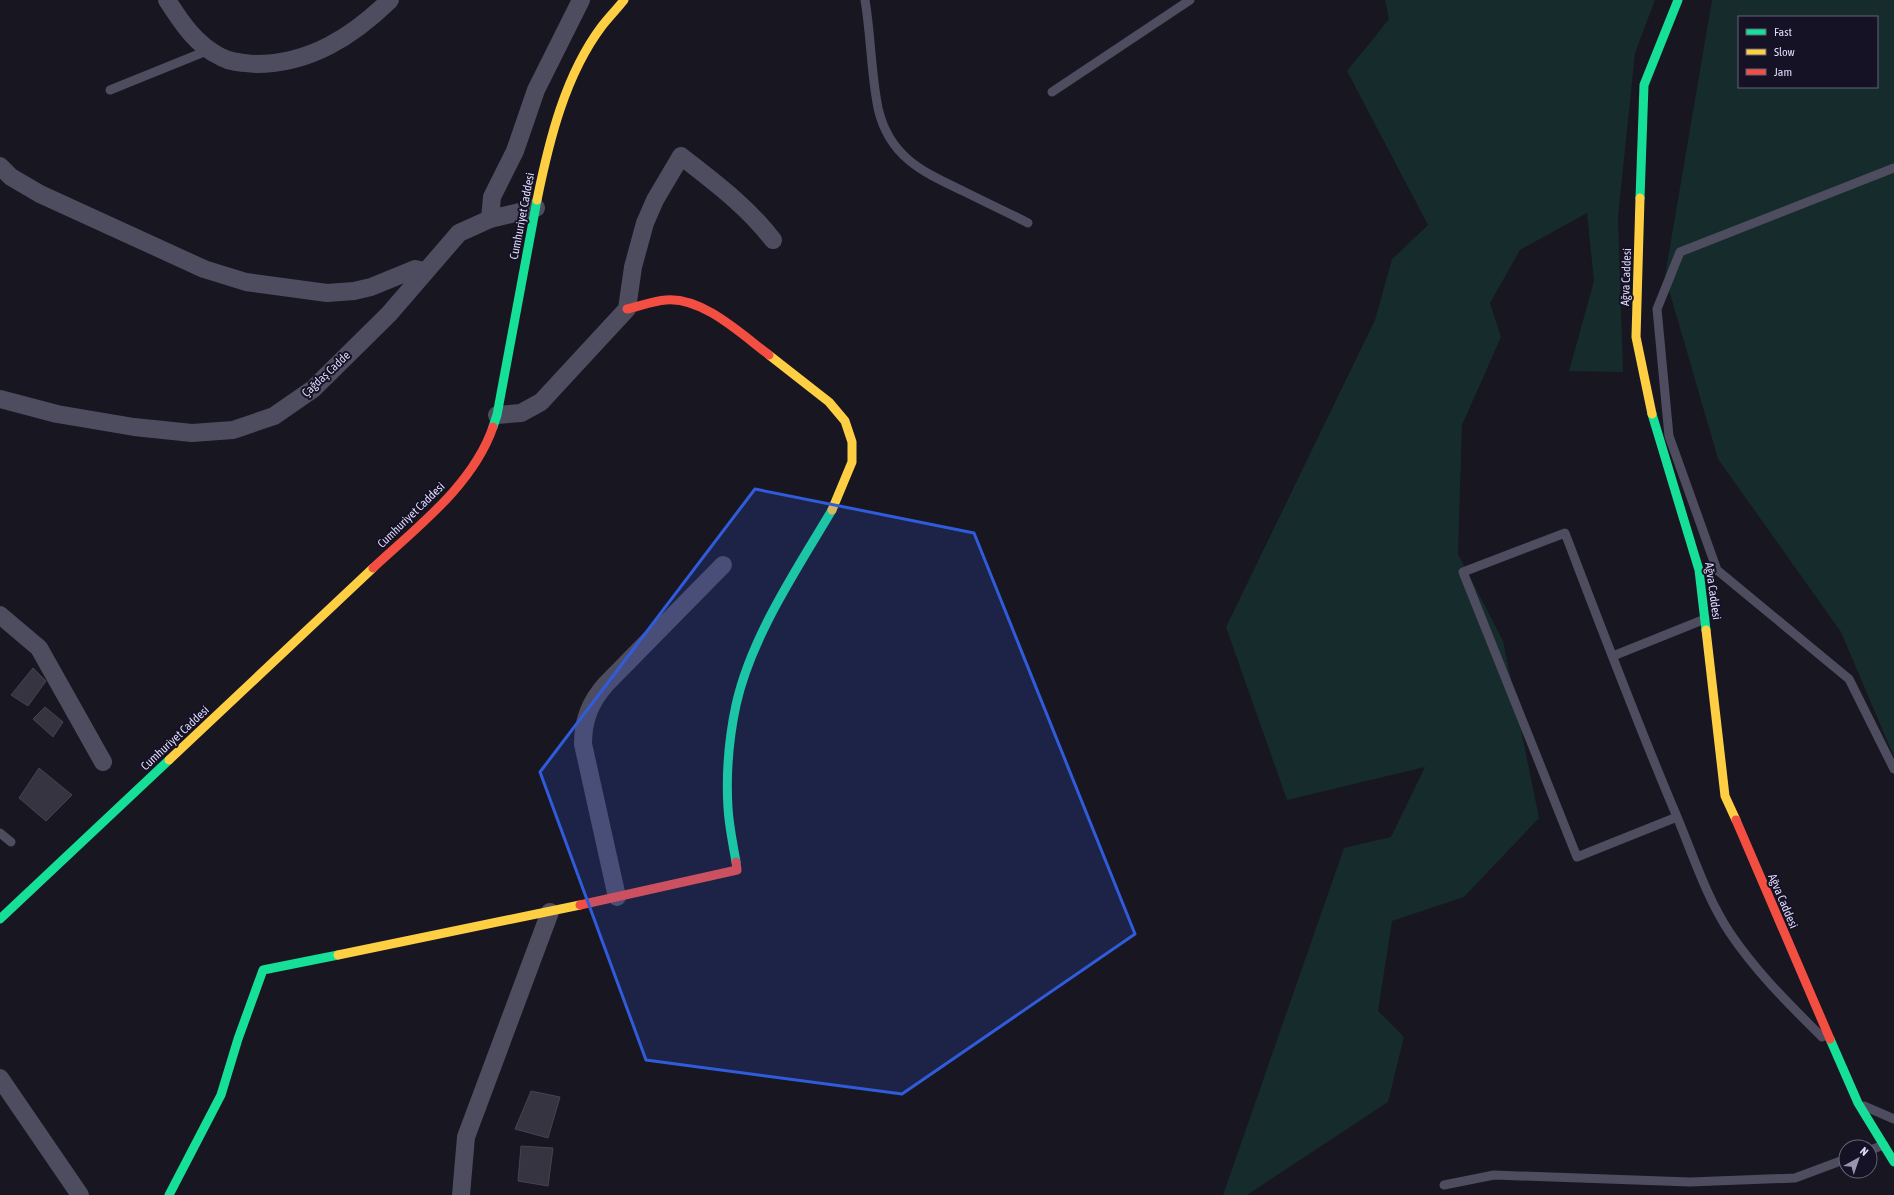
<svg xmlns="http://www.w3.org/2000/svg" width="1894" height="1195" font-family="'Asap Condensed',sans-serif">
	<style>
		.green { fill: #162b2b; fill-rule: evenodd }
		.building { fill: #373442; stroke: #454254 }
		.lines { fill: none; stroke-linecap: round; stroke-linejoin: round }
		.lane { stroke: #4e4c5f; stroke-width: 9 }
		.street { stroke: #4e4c5f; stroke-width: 18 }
		.fast { stroke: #16e098; stroke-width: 9 }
		.slow { stroke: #ffcf43; stroke-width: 9 }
		.jam { stroke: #f24e42; stroke-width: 9 }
		.marked { fill: #305cdc; fill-opacity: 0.2; stroke: #305cdc; stroke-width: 3; stroke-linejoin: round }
		.labels { text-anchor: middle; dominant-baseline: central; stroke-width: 4; stroke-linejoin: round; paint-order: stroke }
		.street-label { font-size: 12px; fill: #dedafb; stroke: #151225 }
	</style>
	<rect width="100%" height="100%" fill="#181621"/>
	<g class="green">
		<path d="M 1385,0 L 1655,0 L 1635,53 L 1618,217 L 1623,372 L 1569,371 L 1594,281 L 1587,213 L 1520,250 L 1490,303 L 1501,337 L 1462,425 L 1458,554 L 1503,641 L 1539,818 L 1464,897 L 1392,921 L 1378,1011 L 1404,1037 L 1388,1102 L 1247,1195 L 1223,1195 L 1344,848 L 1391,837 L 1425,767 L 1287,800 L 1226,627 L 1375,320 L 1392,259 L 1428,225 L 1347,71 L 1389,19 Z"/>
		<path d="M 1712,0 L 1894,0 L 1894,757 L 1841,632 L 1718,459 L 1665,276 ZM 1739,17 L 1877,17 L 1877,87 L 1739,87 Z"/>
	</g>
	<g class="building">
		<path d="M 33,668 L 46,681 L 28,706 L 11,695 Z"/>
		<path d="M 45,707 L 63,722 L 53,737 L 33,719 Z"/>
		<path d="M 39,768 L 72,795 L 46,821 L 19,798 Z"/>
		<path d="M 531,1091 L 560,1097 L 548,1138 L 515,1129 Z"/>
		<path d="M 521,1146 L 553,1148 L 548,1186 L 518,1181 Z"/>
	</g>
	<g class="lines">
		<g class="lane">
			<path d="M 865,0 C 871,36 871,73 878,108 C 889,157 923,172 963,191 C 985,202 1007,212 1028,223"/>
			<path d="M 110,90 L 209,50"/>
			<path d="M 1052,92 L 1190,0"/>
			<path d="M 1894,168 L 1680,252 L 1657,309 L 1669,436 L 1717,570 L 1849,679 L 1894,769"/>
			<path d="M 1613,656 L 1705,619"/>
			<path d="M 1677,817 L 1577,857 L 1463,572 L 1565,533 C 1601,627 1636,720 1675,812 C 1692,852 1706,897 1730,933 C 1757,973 1789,1004 1822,1037"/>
			<path d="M 0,833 L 11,842"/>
			<path d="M 1864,1106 L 1894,1119"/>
			<path d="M 1870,1150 L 1884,1145"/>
			<path d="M 1444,1185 L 1494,1175 L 1690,1182 L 1795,1178 L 1846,1159"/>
		</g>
		<g class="street">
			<path d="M 167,0 C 181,22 196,45 221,57 C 232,63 244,63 256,64 C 310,64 353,36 390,0"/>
			<path d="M 0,166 L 11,177 L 40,194 L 204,269 L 246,282 L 327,293 L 354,291 L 371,287 L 415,269 L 425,271"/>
			<path d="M 490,219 L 492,197 L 515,151 L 536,90 L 581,0"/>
			<path d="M 0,399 L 57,414 L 134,427 L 192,433 L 233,430 L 274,416 L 313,389 L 389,314 L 459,233 L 490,219 L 536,208"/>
			<path d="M 497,415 L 521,413 L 541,402 L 627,309 L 633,267 L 645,223 L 655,200 L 681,156 C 714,182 747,206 773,240"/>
			<path d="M 0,615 L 39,648 L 103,762"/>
			<path d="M 617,897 L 583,744 C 583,720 590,702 606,684 L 723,565"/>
			<path d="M 0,1078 L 80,1195"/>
			<path d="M 461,1195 L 466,1137 L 550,912"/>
		</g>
		<g class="fast">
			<path d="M 1640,198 L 1644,85 L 1678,0"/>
			<path d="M 1652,414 L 1699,570 L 1706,630"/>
			<path d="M 493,427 L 497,415 L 537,200"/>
			<path d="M 736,862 C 733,844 729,826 728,808 C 726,775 729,738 736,705 C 751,637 797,569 832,510"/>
			<path d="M 0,919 L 169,760"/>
			<path d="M 1830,1039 L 1858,1103 L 1894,1162"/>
			<path d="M 169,1195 L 221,1095 L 238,1039 L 263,970 L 338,955"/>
		</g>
		<g class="slow">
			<path d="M 1640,198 L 1636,337 L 1652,414"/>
			<path d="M 537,200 C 549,141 565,75 602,26 C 609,17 617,9 624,0"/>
			<path d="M 769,355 L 829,402 L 845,421 L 852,442 L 852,462 L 832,510"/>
			<path d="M 1706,630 L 1725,796 L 1736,820"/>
			<path d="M 169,760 L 373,568"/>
			<path d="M 338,955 L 580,905"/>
		</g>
		<g class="jam">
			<path d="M 627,309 C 640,306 653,301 666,300 C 703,297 741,334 769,355"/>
			<path d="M 373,568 C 417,527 473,485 493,427"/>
			<path d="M 1736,820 L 1830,1039"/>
			<path d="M 580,905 L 737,870 L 736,862"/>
		</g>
	</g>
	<path class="marked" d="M 755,489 L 974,533 L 1135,934 L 902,1094 L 646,1060 L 540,772 Z"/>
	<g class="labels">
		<g class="street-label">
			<text transform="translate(522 216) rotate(-79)">Cumhuriyet Caddesi</text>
			<text transform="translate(1626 277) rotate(-88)">Ağva Caddesi</text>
			<text transform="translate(326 374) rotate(-43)">Çağdaş Cadde</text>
			<text transform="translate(411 515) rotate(-44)">Cumhuriyet Caddesi</text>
			<text transform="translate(1713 591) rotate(82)">Ağva Caddesi</text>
			<text transform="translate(175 738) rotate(-43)">Cumhuriyet Caddesi</text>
			<text transform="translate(1783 901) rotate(67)">Ağva Caddesi</text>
		</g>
	</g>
	<rect x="1738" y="16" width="140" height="72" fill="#151225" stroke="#65627b"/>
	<rect x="1746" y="29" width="20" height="6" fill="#16e098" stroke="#65627b"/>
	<text x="1774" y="36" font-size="12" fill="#dedafb">Fast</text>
	<rect x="1746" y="49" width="20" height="6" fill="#ffcf43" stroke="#65627b"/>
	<text x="1774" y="56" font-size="12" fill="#dedafb">Slow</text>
	<rect x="1746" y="69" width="20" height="6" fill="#f24e42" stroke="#65627b"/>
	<text x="1774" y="76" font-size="12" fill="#dedafb">Jam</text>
	<g transform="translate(1858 1159) rotate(40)"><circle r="19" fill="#151225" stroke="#65627b"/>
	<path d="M0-3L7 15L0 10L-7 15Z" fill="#9995af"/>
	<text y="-6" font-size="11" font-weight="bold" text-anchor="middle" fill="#dedafb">N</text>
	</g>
</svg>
